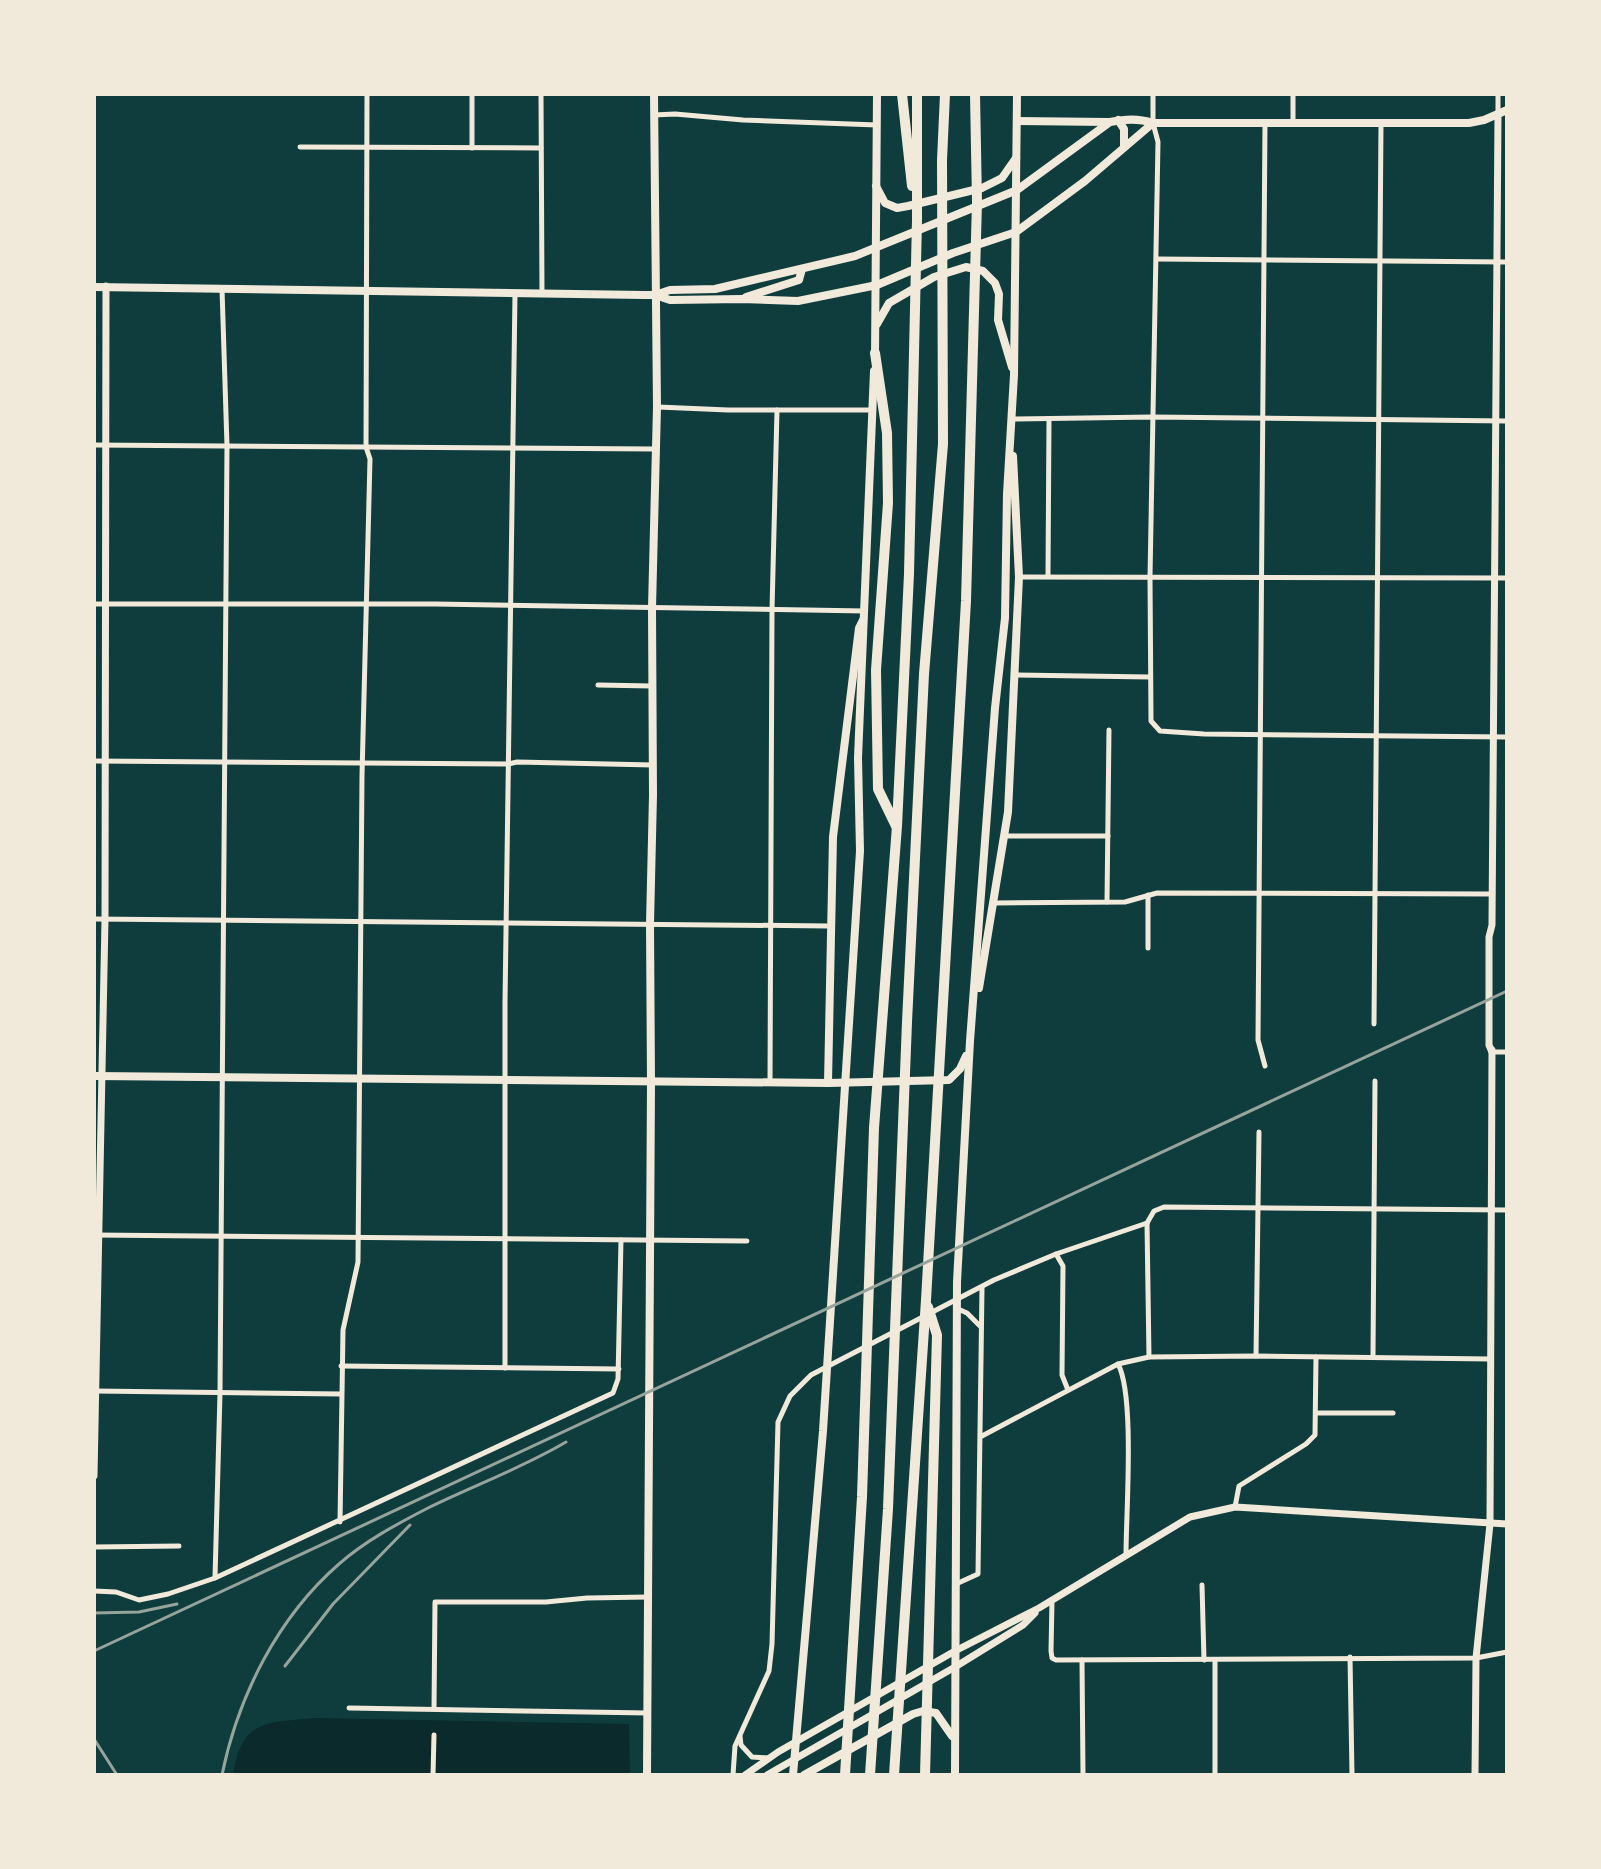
<svg xmlns="http://www.w3.org/2000/svg" width="1601" height="1869" font-family="'DM Sans',sans-serif">
	<style>
		.water { fill: #0a2a2b }
		.lines { fill: none; stroke-linecap: round; stroke-linejoin: round }
		.minor { stroke: #f1e9da; stroke-width: 5 }
		.tertiary { stroke: #f1e9da; stroke-width: 7 }
		.secondary { stroke: #f1e9da; stroke-width: 8 }
		.motorway { stroke: #f1e9da; stroke-width: 10 }
		.rail { stroke: #97a49c; stroke-width: 3 }
	</style>
	<rect width="100%" height="100%" fill="#0f3d3e"/>
	<path class="water" d="M 315,1718 L 629,1724 L 630,1775 L 233,1775 C 242,1718 267,1723 315,1718 Z"/>
	<g class="lines">
		<g class="minor">
			<path d="M 472,94 L 472,148"/>
			<path d="M 541,94 L 542,293"/>
			<path d="M 1153,94 L 1153,123 L 1158,142 L 1150,577 L 1151,721 L 1160,731 L 1204,734 L 1507,737"/>
			<path d="M 1498,114 L 1498,94"/>
			<path d="M 654,115 L 675,114 L 743,120 L 877,125"/>
			<path d="M 1293,122 L 1293,94"/>
			<path d="M 1265,123 L 1258,1040 L 1265,1066"/>
			<path d="M 300,147 L 541,148"/>
			<path d="M 1157,259 L 1507,262"/>
			<path d="M 658,407 L 728,410 L 871,410"/>
			<path d="M 1012,419 L 1152,417 L 1507,421"/>
			<path d="M 94,445 L 654,449"/>
			<path d="M 1048,576 L 1049,419"/>
			<path d="M 1019,577 L 1507,578"/>
			<path d="M 94,604 L 435,604 L 865,611"/>
			<path d="M 1017,675 L 1150,677"/>
			<path d="M 598,685 L 652,686"/>
			<path d="M 94,761 L 508,764 L 517,762 L 653,765"/>
			<path d="M 1006,836 L 1108,836"/>
			<path d="M 1107,902 L 1109,730"/>
			<path d="M 994,903 L 1125,902 L 1157,893 L 1491,894"/>
			<path d="M 94,919 L 829,926"/>
			<path d="M 1148,948 L 1148,895"/>
			<path d="M 1374,1024 L 1381,124"/>
			<path d="M 1492,1052 L 1507,1052"/>
			<path d="M 770,1082 L 772,610 L 777,410"/>
			<path d="M 1147,1223 L 1154,1211 L 1164,1207 L 1507,1210"/>
			<path d="M 1147,1223 L 1149,1357"/>
			<path d="M 94,1235 L 747,1241"/>
			<path d="M 1056,1254 L 1063,1266 L 1062,1375 L 1068,1390"/>
			<path d="M 958,1309 L 967,1313 L 981,1327"/>
			<path d="M 1256,1356 L 1259,1132"/>
			<path d="M 1373,1357 L 1375,1081"/>
			<path d="M 1118,1364 C 1135,1395 1126,1513 1126,1554"/>
			<path d="M 341,1366 L 619,1369"/>
			<path d="M 505,1368 L 505,1002 L 515,294"/>
			<path d="M 95,1391 L 341,1394"/>
			<path d="M 1316,1413 L 1393,1413"/>
			<path d="M 982,1436 L 1118,1364 L 1149,1357 L 1256,1356 L 1490,1359"/>
			<path d="M 1235,1507 L 1239,1486 L 1306,1444 L 1315,1435 L 1316,1357"/>
			<path d="M 340,1522 L 343,1330 L 358,1262 L 362,776 L 370,459 L 366,447 L 367,94"/>
			<path d="M 94,1547 L 179,1546"/>
			<path d="M 215,1578 L 220,1393 L 227,446 L 222,289"/>
			<path d="M 956,1584 L 978,1574 L 982,1288"/>
			<path d="M 1202,1585 L 1204,1660"/>
			<path d="M 94,1591 L 116,1592 L 139,1600 L 168,1594 L 215,1578 L 613,1393 L 618,1379 L 621,1240"/>
			<path d="M 1052,1601 L 1051,1651 L 1052,1658 L 1056,1660 L 1476,1658 L 1507,1652"/>
			<path d="M 1350,1657 L 1352,1775"/>
			<path d="M 1082,1660 L 1083,1775"/>
			<path d="M 1215,1660 L 1215,1775"/>
			<path d="M 349,1708 L 648,1713"/>
			<path d="M 434,1709 L 435,1602 L 546,1602 L 587,1598 L 648,1597"/>
			<path d="M 740,1736 L 741,1745 L 752,1757 L 768,1758"/>
			<path d="M 433,1775 L 434,1735"/>
			<path d="M 733,1775 L 735,1746 L 769,1671 L 772,1644 L 778,1422 L 790,1396 L 811,1375 L 994,1280 L 1056,1254 L 1147,1223"/>
		</g>
		<g class="tertiary">
			<path d="M 1492,1052 L 1489,1045 L 1489,937 L 1492,925 L 1498,115"/>
			<path d="M 94,1476 L 105,919 L 106,286"/>
			<path d="M 745,1775 L 778,1752 L 955,1651 L 1039,1608 L 1190,1517 L 1235,1507 L 1507,1524"/>
			<path d="M 767,1775 L 955,1667 L 1023,1625 L 1035,1613"/>
			<path d="M 1475,1775 L 1476,1658 L 1490,1524 L 1492,1050"/>
		</g>
		<g class="secondary">
			<path d="M 1118,120 L 1124,129 L 1124,146"/>
			<path d="M 1017,121 L 1109,122"/>
			<path d="M 876,186 L 885,203 L 897,208 L 908,206 L 982,188 L 1002,178 L 1016,158"/>
			<path d="M 94,287 L 644,295 L 655,295 L 670,290 L 715,289 L 855,256 L 1017,190 L 1110,122 C 1125,119 1138,118 1153,123 L 1469,123 L 1484,120 L 1507,110"/>
			<path d="M 655,295 L 670,300 L 742,299 L 798,301 L 877,285 L 953,253 L 1016,232 L 1085,181 L 1153,123"/>
			<path d="M 746,297 L 799,280 L 802,269"/>
			<path d="M 877,324 L 889,303 L 934,277 L 966,267 L 983,271 L 995,283 L 999,294 L 998,320 L 1012,367"/>
			<path d="M 875,357 L 877,94"/>
			<path d="M 979,988 L 1008,812 L 1019,577 L 1013,456"/>
			<path d="M 94,1076 L 828,1083 L 949,1080 L 960,1069 L 966,1056"/>
			<path d="M 828,1083 L 833,837 L 859,628 L 863,620"/>
			<path d="M 647,1775 L 651,1082 L 650,924 L 653,795 L 652,608 L 657,407 L 654,94"/>
			<path d="M 793,1775 L 823,1431 L 860,851 L 858,758 L 874,371"/>
			<path d="M 804,1775 L 913,1714 L 923,1711 L 936,1713 L 952,1736"/>
			<path d="M 955,1775 L 957,1282 L 970,1041 L 995,708 L 1005,618 L 1007,494 L 1014,375 L 1017,94"/>
		</g>
		<g class="motorway">
			<path d="M 902,94 L 912,186"/>
			<path d="M 875,353 L 887,433 L 888,503 L 876,670 L 878,789 L 896,826"/>
			<path d="M 845,1775 L 862,1497 L 874,1128 L 897,826 L 909,574 L 917,220 L 917,94"/>
			<path d="M 870,1775 L 888,1509 L 907,1022 L 924,674 L 943,444 L 942,160 L 945,94"/>
			<path d="M 894,1775 L 926,1300 L 966,601 L 977,202 L 975,94"/>
			<path d="M 925,1775 L 937,1335 L 928,1307"/>
		</g>
		<g class="rail">
			<path d="M 94,1613 L 139,1612 L 177,1604"/>
			<path d="M 94,1651 L 1507,991"/>
			<path d="M 285,1666 L 333,1604 L 410,1525"/>
			<path d="M 94,1739 L 117,1775"/>
			<path d="M 222,1775 C 238,1696 278,1617 339,1564 C 365,1541 397,1524 428,1508 C 473,1486 522,1468 566,1442"/>
		</g>
	</g>
	<rect width="1601" height="1869" fill="none" stroke="#f1e9da" stroke-width="192"/>
</svg>
